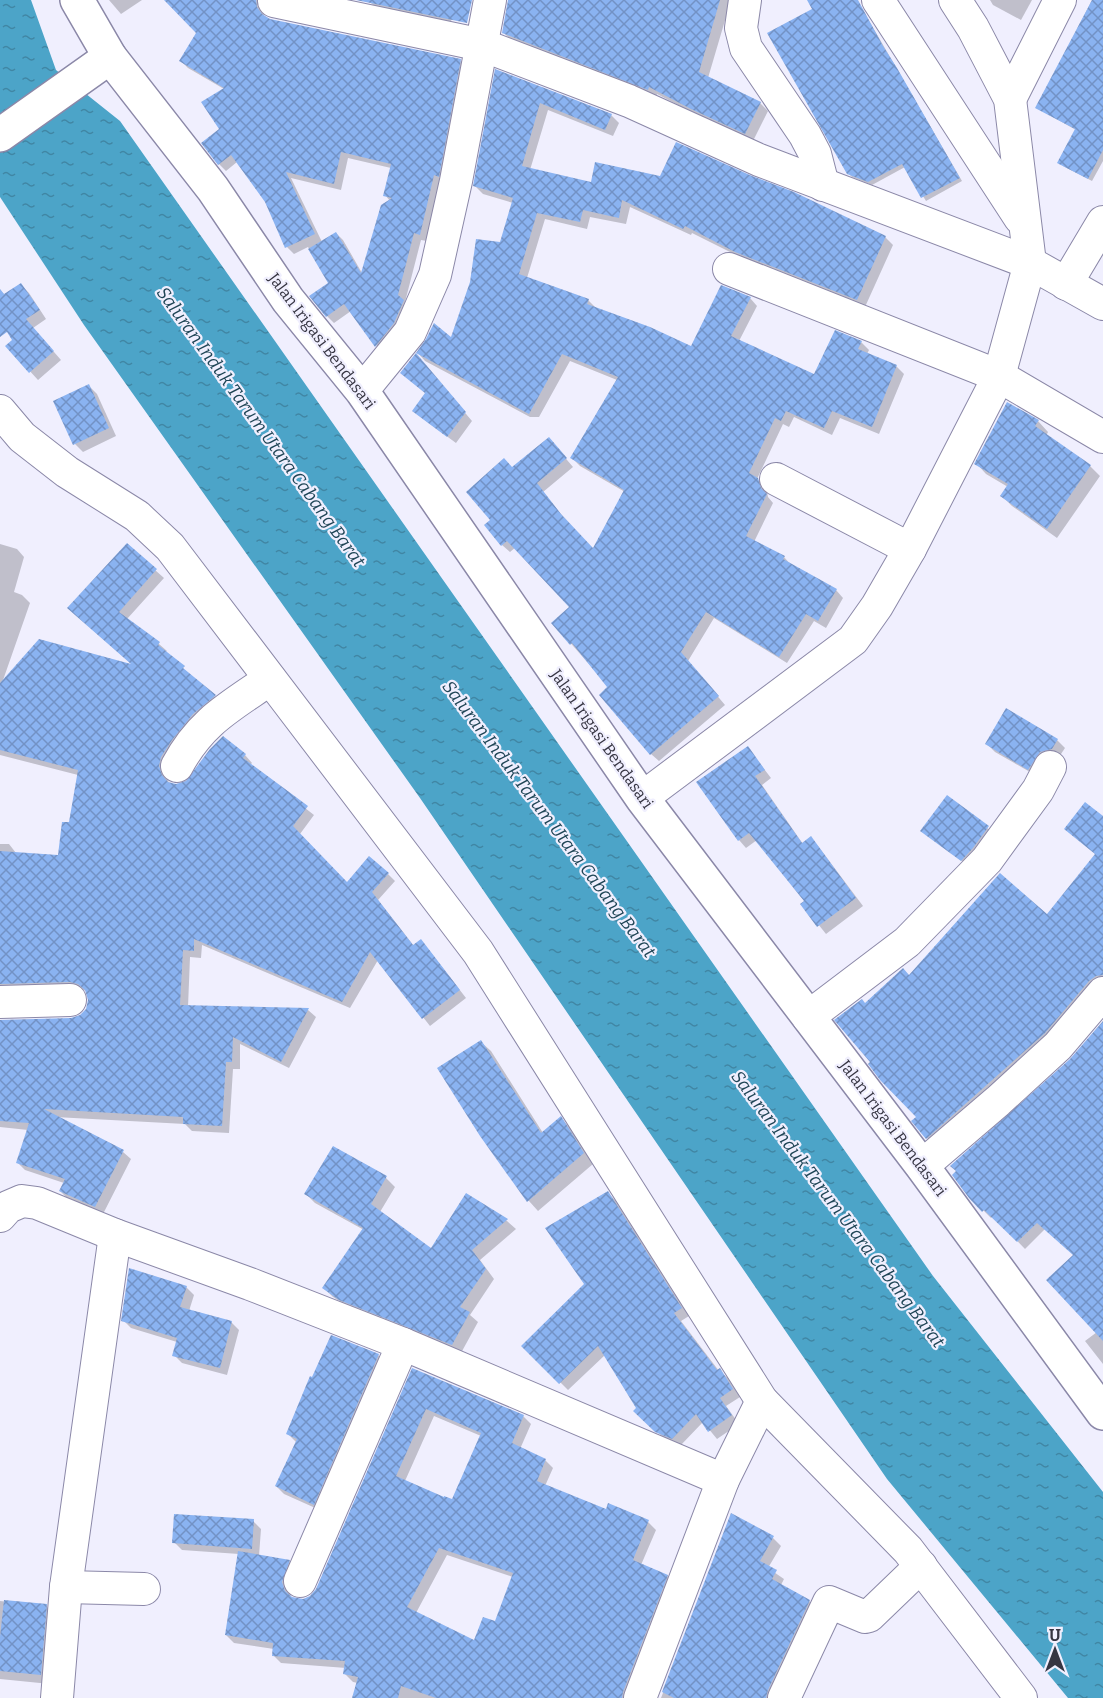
<svg xmlns="http://www.w3.org/2000/svg" width="1103" height="1698" font-family="Bitter,serif">
	<style>
		.water { fill: url(#water-ripples) }
		.shadow { fill: #0003; fill-rule: evenodd }
		.building { fill: url(#building-cross-hatch); fill-rule: evenodd }
		.lines { fill: none; stroke-linecap: round; stroke-linejoin: round }
		.minor-casing { stroke: #8b88a8; stroke-width: 34 }
		.tertiary-casing { stroke: #8b88a8; stroke-width: 36 }
		.minor { stroke: #fff; stroke-width: 32 }
		.tertiary { stroke: #fff; stroke-width: 33 }
		.labels { text-anchor: middle; dominant-baseline: central; stroke-width: 4.5; stroke-linejoin: round; paint-order: stroke }
		.street-label { font-size: 16px; fill: #363542; stroke: #f0effe }
		.water-label { font-size: 18px; font-style: italic; fill: #1f4556; stroke: #f0effe }
	</style>
	<defs>
		<pattern id="water-ripples" width="26" height="14" patternUnits="userSpaceOnUse" patternTransform="scale(1.5)"><rect width="26" height="14" fill="#4ca4c8"/><path d="M2 4q2-2 4 0t4 0M15 11q2-2 4 0t4 0" fill="none" stroke="#4086a4"/></pattern>
		<pattern id="building-cross-hatch" width="8" height="8" patternUnits="userSpaceOnUse" patternTransform="scale(1.5)"><rect width="8" height="8" fill="#8ab3f1"/><path d="M0 0l8 8M0 8l8-8" fill="none" stroke="#7292c5"/></pattern>
	</defs>
	<rect width="100%" height="100%" fill="#f0effe"/>
	<path class="water" d="M 0,0 L 31,0 L 56,70 L 120,121 L 933,1276 L 1103,1492 L 1103,1698 L 1068,1698 L 887,1479 L 420,798 L 84,325 L 0,197 Z"/>
	<g class="shadow">
		<path d="M 109,0 L 142,0 L 121,14 Z"/>
		<path d="M 166,0 L 266,0 L 263,5 L 264,16 L 270,20 L 460,60 L 467,67 L 427,241 L 421,240 L 405,302 L 411,308 L 382,353 L 351,311 L 334,323 L 327,316 L 330,283 L 308,247 L 294,254 L 287,247 L 266,201 L 237,162 L 226,171 L 219,164 L 224,89 L 188,68 L 181,61 L 198,33 ZM 348,158 L 391,168 L 385,195 L 390,201 L 362,273 L 343,240 L 336,233 L 322,242 L 291,178 L 341,190 Z"/>
		<path d="M 371,0 L 457,0 L 450,25 L 377,9 L 370,2 Z"/>
		<path d="M 509,0 L 731,0 L 708,78 L 760,103 L 768,111 L 753,141 L 701,117 L 657,94 L 656,97 L 512,41 L 504,33 Z"/>
		<path d="M 808,0 L 857,0 L 962,181 L 926,201 L 905,167 L 872,185 L 852,177 L 848,173 L 813,10 Z"/>
		<path d="M 990,0 L 1032,0 L 1021,20 L 993,5 Z"/>
		<path d="M 1092,0 L 1103,0 L 1103,161 L 1092,181 L 1063,166 L 1076,130 L 1037,108 Z"/>
		<path d="M 496,71 L 611,115 L 619,123 L 613,136 L 548,110 L 530,170 L 592,184 L 885,237 L 893,245 L 865,307 L 744,259 L 692,233 L 691,235 L 630,207 L 626,224 L 590,217 L 587,229 L 545,219 L 527,278 L 588,300 L 596,308 L 691,348 L 750,298 L 757,306 L 739,341 L 815,376 L 835,332 L 861,342 L 869,350 L 867,354 L 896,366 L 904,374 L 879,434 L 840,418 L 832,435 L 794,417 L 789,427 L 783,424 L 757,479 L 766,487 L 768,497 L 773,503 L 754,542 L 784,557 L 792,566 L 836,590 L 843,598 L 826,628 L 814,621 L 787,663 L 714,618 L 688,661 L 725,705 L 659,761 L 651,754 L 609,687 L 553,623 L 571,607 L 516,547 L 510,552 L 502,545 L 492,520 L 513,469 L 556,447 L 573,467 L 543,492 L 568,523 L 593,550 L 625,492 L 580,466 L 572,458 L 617,380 L 570,361 L 539,417 L 530,417 L 425,361 L 418,353 L 452,340 L 501,244 L 513,203 L 483,194 L 475,186 Z"/>
		<path d="M 21,285 L 29,293 L 46,319 L 33,328 L 61,360 L 38,380 L 7,346 L 14,340 L 0,318 L 0,290 L 5,295 Z"/>
		<path d="M 423,363 L 472,421 L 456,443 L 422,418 L 426,394 L 402,373 Z"/>
		<path d="M 89,386 L 97,394 L 116,436 L 83,452 L 75,444 Z"/>
		<path d="M 1038,421 L 1048,432 L 1046,436 L 1090,466 L 1100,476 L 1057,538 L 1012,506 L 1002,496 L 1008,487 L 986,474 L 976,463 Z"/>
		<path d="M 0,544 L 17,549 L 24,557 L 14,592 L 22,595 L 30,603 L 2,683 L 135,667 L 77,616 L 127,545 L 164,578 L 127,619 L 159,644 L 167,651 L 165,653 L 222,703 L 166,775 L 169,783 L 176,785 L 245,755 L 252,763 L 250,765 L 314,815 L 300,834 L 347,884 L 388,874 L 395,881 L 378,900 L 414,946 L 428,949 L 466,998 L 430,1026 L 378,960 L 350,1008 L 202,945 L 201,958 L 190,957 L 188,1007 L 308,1010 L 316,1017 L 289,1068 L 240,1044 L 240,1069 L 233,1069 L 229,1133 L 192,1131 L 185,1124 L 55,1117 L 123,1152 L 131,1159 L 103,1214 L 68,1199 L 60,1191 L 64,1183 L 25,1170 L 18,1163 L 28,1130 L 0,1127 L 0,1020 L 71,1019 L 80,1017 L 87,1009 L 89,999 L 87,991 L 78,989 L 0,994 L 0,844 L 9,844 L 16,853 L 60,857 L 70,824 L 78,775 L 0,755 Z"/>
		<path d="M 1057,740 L 1065,748 L 1059,757 L 1037,776 L 995,752 L 987,744 Z"/>
		<path d="M 748,748 L 771,778 L 762,785 L 803,844 L 818,846 L 863,906 L 826,934 L 802,904 L 806,901 L 757,840 L 746,848 L 739,840 Z"/>
		<path d="M 948,797 L 996,835 L 967,865 L 922,831 Z"/>
		<path d="M 1103,817 L 1103,984 L 934,1146 L 927,1138 L 866,1004 L 910,977 L 1047,916 L 1096,854 L 1066,829 Z"/>
		<path d="M 1103,1023 L 1103,1364 L 1085,1341 L 1097,1332 L 1075,1255 L 1045,1229 L 1025,1249 L 993,1216 L 991,1218 L 970,1197 L 1071,1060 Z"/>
		<path d="M 481,1042 L 491,1051 L 543,1133 L 561,1118 L 570,1128 L 593,1164 L 538,1211 L 529,1201 L 481,1135 Z"/>
		<path d="M 386,1178 L 395,1187 L 380,1212 L 431,1250 L 467,1195 L 507,1221 L 516,1229 L 480,1260 L 494,1279 L 470,1315 L 478,1322 L 461,1353 L 350,1308 L 333,1297 L 324,1288 L 364,1230 L 315,1203 L 306,1194 Z"/>
		<path d="M 607,1192 L 615,1200 L 689,1316 L 681,1321 L 719,1371 L 728,1378 L 740,1397 L 726,1406 L 739,1424 L 717,1439 L 703,1422 L 680,1446 L 665,1439 L 635,1411 L 638,1408 L 605,1355 L 568,1390 L 524,1346 L 586,1284 Z"/>
		<path d="M 186,1287 L 194,1295 L 189,1311 L 231,1322 L 239,1330 L 227,1375 L 182,1363 L 174,1355 L 177,1342 L 131,1328 L 123,1320 Z"/>
		<path d="M 378,1355 L 386,1363 L 322,1511 L 284,1494 L 276,1486 L 296,1442 L 288,1434 Z"/>
		<path d="M 413,1370 L 523,1416 L 531,1424 L 520,1449 L 545,1460 L 553,1468 L 545,1486 L 606,1511 L 648,1522 L 656,1530 L 641,1565 L 667,1576 L 675,1584 L 631,1698 L 354,1698 L 358,1683 L 353,1682 L 345,1674 L 346,1668 L 281,1663 L 273,1655 L 274,1649 L 234,1643 L 226,1635 L 239,1554 L 182,1550 L 174,1542 L 253,1521 L 261,1529 L 259,1556 L 289,1561 L 297,1569 L 289,1591 L 292,1599 L 302,1600 L 312,1596 L 318,1589 ZM 434,1416 L 481,1436 L 452,1501 L 405,1481 ZM 447,1555 L 513,1577 L 496,1623 L 475,1642 L 416,1613 Z"/>
		<path d="M 732,1515 L 773,1538 L 781,1546 L 768,1568 L 784,1579 L 781,1585 L 809,1601 L 817,1609 L 777,1696 L 769,1693 L 767,1698 L 661,1698 Z"/>
		<path d="M 0,1601 L 46,1606 L 55,1615 L 50,1684 L 0,1679 Z"/>
	</g>
	<g class="building">
		<path d="M 164,0 L 256,0 L 257,7 L 262,14 L 270,19 L 461,59 L 439,177 L 434,175 L 420,235 L 414,233 L 398,295 L 404,300 L 394,323 L 375,347 L 344,304 L 326,317 L 309,296 L 328,283 L 308,249 L 336,232 L 361,273 L 381,205 L 392,198 L 383,196 L 391,164 L 341,152 L 334,184 L 286,172 L 315,234 L 285,248 L 265,202 L 231,155 L 218,165 L 201,143 L 219,129 L 201,102 L 224,88 L 179,61 L 196,33 Z"/>
		<path d="M 356,0 L 472,0 L 467,23 Z"/>
		<path d="M 508,0 L 720,0 L 699,72 L 761,102 L 745,134 L 691,109 L 649,87 L 648,90 L 502,33 Z"/>
		<path d="M 807,0 L 858,0 L 883,46 L 897,68 L 960,178 L 921,198 L 902,164 L 868,182 L 847,174 L 767,33 L 812,9 Z"/>
		<path d="M 1092,0 L 1103,0 L 1103,150 L 1088,179 L 1057,163 L 1075,129 L 1035,108 Z"/>
		<path d="M 495,69 L 612,114 L 605,130 L 540,103 L 522,166 L 591,182 L 595,162 L 660,176 L 676,142 L 752,176 L 794,192 L 886,236 L 857,300 L 735,252 L 685,226 L 683,229 L 622,200 L 619,218 L 583,210 L 580,222 L 537,213 L 519,274 L 589,299 L 587,304 L 650,327 L 691,346 L 721,285 L 751,297 L 731,336 L 814,374 L 835,330 L 862,341 L 858,349 L 897,365 L 872,427 L 832,411 L 824,428 L 786,411 L 781,421 L 775,418 L 749,473 L 758,478 L 761,488 L 767,494 L 746,536 L 785,556 L 783,559 L 837,589 L 818,621 L 806,614 L 779,657 L 706,612 L 681,652 L 719,696 L 650,755 L 599,695 L 607,687 L 572,643 L 570,645 L 551,623 L 569,607 L 507,541 L 501,546 L 484,525 L 490,520 L 466,492 L 504,458 L 512,467 L 549,437 L 567,458 L 537,483 L 561,514 L 593,548 L 624,490 L 570,458 L 618,377 L 562,354 L 529,414 L 416,353 L 426,339 L 434,323 L 451,337 L 470,282 L 476,239 L 500,242 L 513,198 L 473,186 Z"/>
		<path d="M 21,283 L 40,310 L 26,319 L 54,351 L 29,373 L 5,346 L 12,340 L 7,332 L 0,337 L 0,289 L 4,294 Z"/>
		<path d="M 416,353 L 466,412 L 447,437 L 412,411 L 425,393 L 400,373 Z"/>
		<path d="M 89,384 L 109,428 L 73,445 L 53,401 Z"/>
		<path d="M 1007,402 L 1039,420 L 1035,426 L 1091,465 L 1047,529 L 1000,496 L 1008,484 L 974,464 Z"/>
		<path d="M 127,543 L 157,569 L 119,612 L 160,642 L 158,645 L 185,666 L 183,668 L 216,695 L 193,714 L 172,740 L 161,757 L 159,766 L 162,775 L 168,782 L 176,784 L 186,781 L 210,749 L 223,736 L 246,754 L 243,758 L 308,806 L 293,826 L 347,882 L 369,856 L 389,873 L 372,892 L 413,945 L 421,939 L 460,990 L 422,1019 L 370,952 L 342,1002 L 194,939 L 194,951 L 183,950 L 180,1005 L 309,1008 L 281,1062 L 233,1037 L 232,1062 L 226,1062 L 222,1126 L 183,1124 L 183,1117 L 44,1109 L 124,1150 L 95,1207 L 59,1191 L 65,1179 L 16,1163 L 29,1123 L 0,1121 L 0,1020 L 71,1018 L 80,1015 L 86,1009 L 88,1000 L 85,990 L 78,984 L 70,982 L 0,984 L 0,851 L 58,855 L 62,822 L 69,822 L 78,770 L 0,750 L 0,683 L 39,639 L 131,664 L 67,608 Z"/>
		<path d="M 1006,708 L 1058,739 L 1052,749 L 1040,752 L 1028,770 L 985,744 Z"/>
		<path d="M 748,746 L 765,770 L 755,776 L 802,843 L 811,836 L 856,898 L 817,927 L 800,904 L 804,901 L 749,833 L 738,841 L 696,782 Z"/>
		<path d="M 947,795 L 989,826 L 973,848 L 961,861 L 920,831 Z"/>
		<path d="M 1085,802 L 1103,816 L 1103,975 L 1096,976 L 1089,981 L 1045,1033 L 926,1139 L 911,1121 L 916,1117 L 880,1080 L 868,1064 L 870,1062 L 834,1020 L 862,999 L 865,1003 L 903,968 L 909,975 L 1000,873 L 1047,914 L 1095,854 L 1064,829 Z"/>
		<path d="M 1103,1021 L 1103,1341 L 1046,1280 L 1073,1255 L 1037,1223 L 1017,1242 L 984,1210 L 982,1212 L 969,1198 L 952,1175 L 956,1171 L 950,1166 L 1070,1059 Z"/>
		<path d="M 481,1040 L 541,1133 L 561,1116 L 584,1153 L 527,1202 L 480,1136 L 437,1068 Z"/>
		<path d="M 333,1146 L 387,1176 L 371,1204 L 431,1248 L 466,1193 L 508,1219 L 472,1250 L 486,1269 L 460,1307 L 470,1312 L 452,1345 L 339,1300 L 322,1288 L 363,1228 L 304,1194 Z"/>
		<path d="M 608,1191 L 682,1308 L 674,1313 L 717,1370 L 720,1368 L 733,1389 L 720,1398 L 732,1415 L 708,1432 L 696,1414 L 672,1439 L 655,1432 L 633,1411 L 636,1408 L 598,1346 L 559,1384 L 521,1346 L 584,1284 L 545,1228 Z"/>
		<path d="M 129,1268 L 187,1286 L 180,1307 L 232,1321 L 220,1368 L 172,1356 L 177,1338 L 121,1321 Z"/>
		<path d="M 331,1335 L 379,1354 L 314,1505 L 275,1486 L 297,1439 L 286,1434 L 310,1376 L 312,1377 Z"/>
		<path d="M 412,1368 L 524,1415 L 512,1443 L 546,1459 L 537,1481 L 606,1509 L 608,1503 L 649,1520 L 633,1560 L 668,1575 L 623,1692 L 622,1698 L 436,1698 L 401,1686 L 398,1698 L 352,1698 L 358,1677 L 343,1674 L 345,1661 L 272,1656 L 273,1643 L 225,1635 L 238,1551 L 290,1560 L 282,1582 L 285,1591 L 292,1597 L 303,1599 L 310,1596 L 316,1589 ZM 426,1409 L 481,1433 L 452,1499 L 444,1496 L 444,1497 L 396,1476 ZM 439,1548 L 513,1573 L 495,1621 L 483,1617 L 474,1640 L 407,1607 Z"/>
		<path d="M 731,1513 L 774,1536 L 760,1561 L 777,1570 L 772,1579 L 810,1600 L 768,1690 L 766,1698 L 674,1698 L 662,1692 Z"/>
		<path d="M 174,1514 L 254,1519 L 252,1549 L 172,1543 Z"/>
		<path d="M 4,1600 L 47,1604 L 41,1675 L 0,1671 L 0,1637 Z"/>
	</g>
	<g class="lines">
		<g class="minor-casing">
			<g id="minor">
				<path d="M 745,0 L 741,28 L 746,48 L 805,135 L 815,154 L 823,185"/>
				<path d="M 878,0 L 1020,218"/>
				<path d="M 274,1 L 482,45 L 629,101 L 759,160 L 1030,263 L 1103,304"/>
				<path d="M 1010,99 L 1060,0"/>
				<path d="M 729,269 L 999,376 L 1103,437"/>
				<path d="M 1066,284 L 1103,222"/>
				<path d="M 362,391 L 410,332 L 435,275 L 456,181 L 490,0"/>
				<path d="M 0,411 L 22,437 L 67,472 L 137,516 L 170,547 L 478,952 L 762,1401 L 908,1550 L 1021,1698"/>
				<path d="M 776,479 L 910,549"/>
				<path d="M 177,766 C 201,721 230,707 270,679"/>
				<path d="M 642,798 L 853,640 L 877,606 L 910,549 L 999,376 L 1030,263 L 1010,99 L 973,28 L 955,0"/>
				<path d="M 0,1002 L 70,1000"/>
				<path d="M 808,1017 L 907,942 L 987,860 L 1038,790 L 1050,767"/>
				<path d="M 922,1166 L 998,1101 L 1058,1046 L 1103,993"/>
				<path d="M 0,1216 L 8,1207 L 22,1201 L 37,1203 L 115,1235 L 250,1284 L 403,1344 L 723,1480"/>
				<path d="M 300,1581 L 403,1344"/>
				<path d="M 66,1587 L 144,1589"/>
				<path d="M 57,1698 L 66,1587 L 115,1235"/>
				<path d="M 640,1698 L 723,1480 L 762,1401"/>
				<path d="M 784,1698 L 829,1602 L 865,1617 L 869,1616 L 921,1566"/>
			</g>
		</g>
		<g class="tertiary-casing">
			<g id="tertiary">
				<path d="M 77,0 L 110,57 L 213,189 L 288,300 L 362,391 L 642,798 L 922,1166 L 1103,1413"/>
				<path d="M 0,135 L 110,57"/>
			</g>
		</g>
		<use href="#minor" class="minor"/>
		<use href="#tertiary" class="tertiary"/>
	</g>
	<g class="labels">
		<g class="street-label">
			<text transform="translate(322 341) rotate(53)">Jalan Irigasi Bendasari</text>
			<text transform="translate(602 739) rotate(55)">Jalan Irigasi Bendasari</text>
			<text transform="translate(893 1128) rotate(53)">Jalan Irigasi Bendasari</text>
		</g>
		<g class="water-label">
			<text transform="translate(261 427) rotate(54)">Saluran Induk Tarum Utara Cabang Barat</text>
			<text transform="translate(549 819) rotate(53)">Saluran Induk Tarum Utara Cabang Barat</text>
			<text transform="translate(838 1209) rotate(53)">Saluran Induk Tarum Utara Cabang Barat</text>
		</g>
	</g>
	<g transform="translate(1055 1650)" stroke="#f0effe" stroke-width="4.5" paint-order="stroke">
	<path d="M0-4.5L10 22L0 15L-10 22Z" fill="#363542"/>
	<text y="-9" font-size="16" font-weight="bold" text-anchor="middle" fill="#363542">U</text>
	</g>
</svg>
